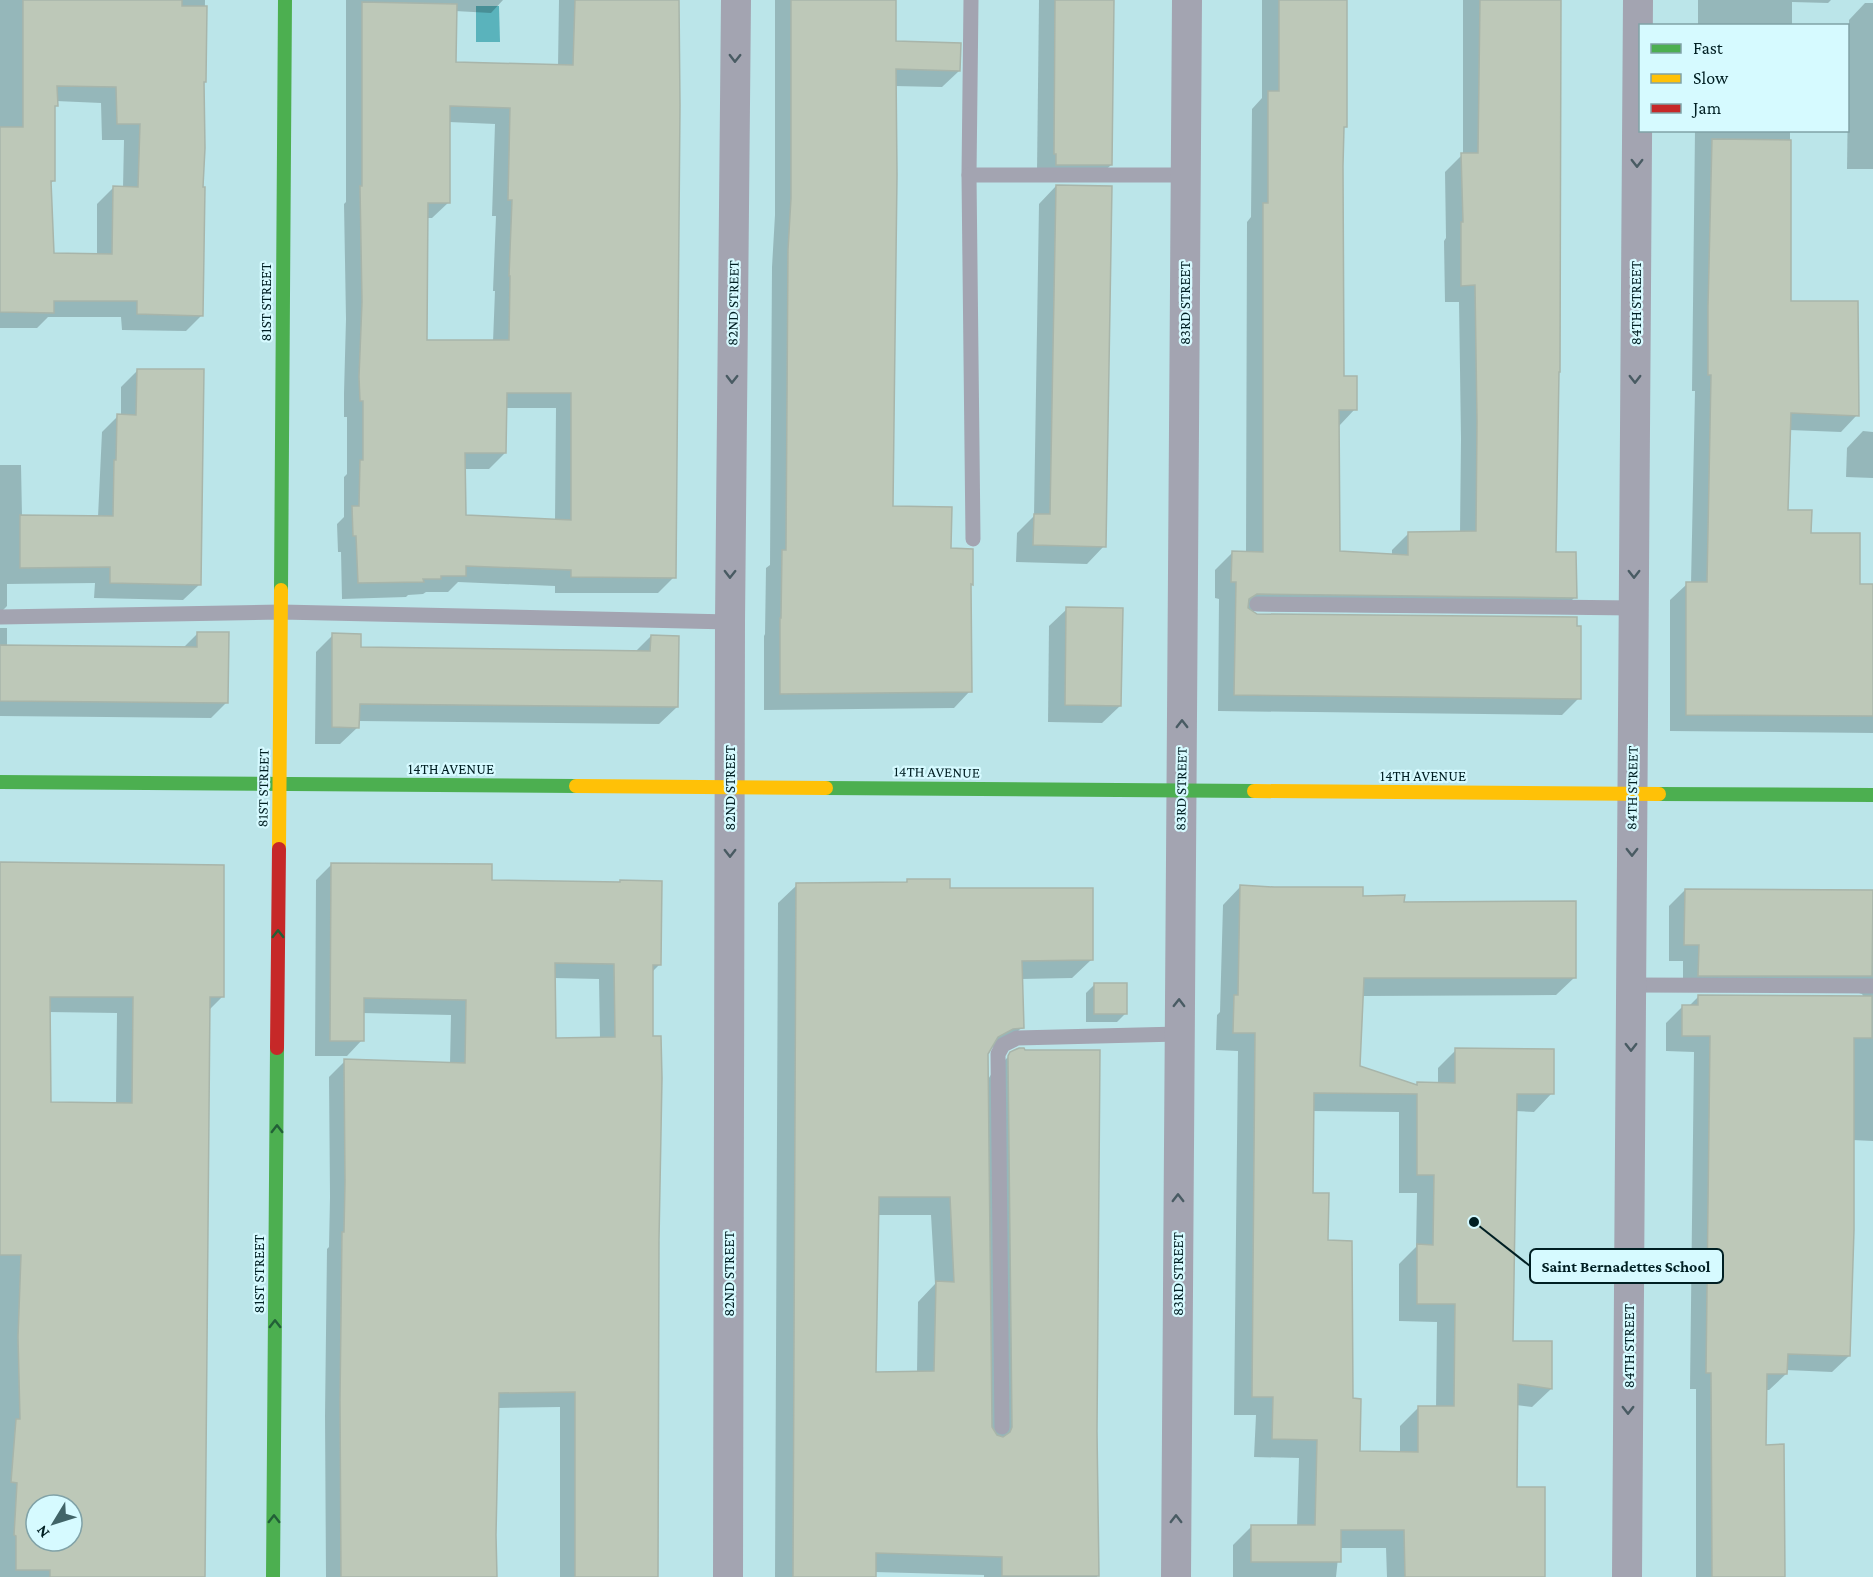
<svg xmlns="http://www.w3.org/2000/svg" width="1873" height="1577" font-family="'Crimson Pro',serif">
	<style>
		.water { fill: #5ab3bc }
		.shadow { fill: #0003; fill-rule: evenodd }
		.building { fill: #bdc8b8; stroke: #a8b5aa; stroke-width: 1.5; fill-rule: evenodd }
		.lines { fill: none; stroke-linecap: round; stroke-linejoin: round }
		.lane { stroke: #a3a4b1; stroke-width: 15 }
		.street { stroke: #a3a4b1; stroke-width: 30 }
		.fast { stroke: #4caf50; stroke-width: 14 }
		.slow { stroke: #ffc107; stroke-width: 14 }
		.jam { stroke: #c62828; stroke-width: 14 }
		.oneway { stroke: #495b63 }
		.oneway2 { stroke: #226037 }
		.labels { text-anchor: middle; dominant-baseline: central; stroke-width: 4.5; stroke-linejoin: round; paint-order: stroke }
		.street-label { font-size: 15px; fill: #001f23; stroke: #d6faff }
		.leader { fill: none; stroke: #001f23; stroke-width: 2 }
		.callout-dot { fill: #001f23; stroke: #d6faff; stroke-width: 2 }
		.callout { fill: #d6faff; stroke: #001f23; stroke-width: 2 }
		.callout-label { font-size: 16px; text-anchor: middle; font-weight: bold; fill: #001f23 }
	</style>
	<rect width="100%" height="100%" fill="#bbe5e9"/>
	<path class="water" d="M 476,6 L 499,6 L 500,42 L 476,42 Z"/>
	<g class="shadow">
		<path d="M 0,0 L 205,0 L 202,315 L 186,331 L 122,330 L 121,317 L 48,317 L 37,328 L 0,328 L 0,331 ZM 56,101 L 101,103 L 102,140 L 124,140 L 123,188 L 113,188 L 97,204 L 97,255 L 52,255 L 50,184 L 54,180 L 54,108 L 56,105 Z"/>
		<path d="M 346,0 L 503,0 L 491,13 L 455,11 L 454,64 L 558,66 L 559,0 L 677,0 L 674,577 L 658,593 L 555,593 L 555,586 L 458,582 L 448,592 L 426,592 L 423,594 L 408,595 L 406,597 L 342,599 L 341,552 L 338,552 L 337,524 L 344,517 L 344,477 L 347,474 L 347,417 L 344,417 L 344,393 L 346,319 L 344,204 L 346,202 ZM 449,122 L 495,124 L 492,216 L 496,216 L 493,291 L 495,291 L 493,342 L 426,342 L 427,218 L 432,218 L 449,202 ZM 505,408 L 556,408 L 555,521 L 464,516 L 463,469 L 489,469 L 505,453 Z"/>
		<path d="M 775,0 L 895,0 L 895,42 L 959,71 L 942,87 L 894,86 L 891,508 L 950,550 L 972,584 L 969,587 L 970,691 L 954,708 L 764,710 L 764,636 L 765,634 L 766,568 L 770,565 L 772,267 L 775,215 Z"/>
		<path d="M 1039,0 L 1113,0 L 1111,165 L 1093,182 L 1037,171 Z"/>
		<path d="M 1262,0 L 1345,0 L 1345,126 L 1343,129 L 1343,378 L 1355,409 L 1339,426 L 1338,553 L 1392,556 L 1392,550 L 1409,533 L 1460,533 L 1461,439 L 1459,302 L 1445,302 L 1444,241 L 1446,238 L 1445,172 L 1463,154 L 1463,0 L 1560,0 L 1555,554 L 1575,597 L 1558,614 L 1245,611 L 1579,698 L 1562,715 L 1218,711 L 1219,599 L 1215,598 L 1215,570 L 1232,553 L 1246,553 L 1247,222 L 1251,217 L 1252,109 L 1262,98 Z"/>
		<path d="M 1698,0 L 1831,0 L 1828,3 L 1792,2 L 1792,26 L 1698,26 Z"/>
		<path d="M 1865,3 L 1873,3 L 1873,169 L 1847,169 L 1849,20 Z"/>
		<path d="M 1695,130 L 1790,130 L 1790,302 L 1857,415 L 1841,432 L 1789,430 L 1787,511 L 1858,585 L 1873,585 L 1873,733 L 1670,731 L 1670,600 L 1687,584 L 1691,584 L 1695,391 L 1692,391 Z"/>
		<path d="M 1056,186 L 1104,546 L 1087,564 L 1016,562 L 1017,533 L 1034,516 L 1039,204 Z"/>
		<path d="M 137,371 L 200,584 L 183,600 L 94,598 L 95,583 L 7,584 L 7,606 L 0,613 L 0,465 L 21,465 L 22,516 L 98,517 L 102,432 L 118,416 L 121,416 L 121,387 Z"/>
		<path d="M 1863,431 L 1873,432 L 1873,478 L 1846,477 L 1847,448 Z"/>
		<path d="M 1067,609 L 1120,706 L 1102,723 L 1048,722 L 1049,626 Z"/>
		<path d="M 0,628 L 7,628 L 7,647 L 183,648 L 198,633 L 227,702 L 211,718 L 0,716 Z"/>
		<path d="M 333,635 L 359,649 L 635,652 L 651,636 L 677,707 L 659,724 L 358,721 L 358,727 L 340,744 L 315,744 L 316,652 Z"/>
		<path d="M 0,863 L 222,997 L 208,1011 L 204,1577 L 0,1577 ZM 48,1012 L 117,1013 L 116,1104 L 50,1103 ZM 36,1505 L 72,1505 L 72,1541 L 36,1541 Z"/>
		<path d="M 331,865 L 490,881 L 660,964 L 651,973 L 657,1240 L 657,1577 L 560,1577 L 560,1407 L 498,1408 L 495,1577 L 326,1577 L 325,1416 L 327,1249 L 329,1247 L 330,1197 L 329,1077 L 345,1061 L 450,1064 L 451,1015 L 362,1013 L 362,1040 L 347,1056 L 315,1056 L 316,880 ZM 554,978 L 599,979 L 600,1039 L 555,1039 Z"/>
		<path d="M 908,880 L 948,889 L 1091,960 L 1072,978 L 1021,979 L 1022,1027 L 1004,1046 L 993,1047 L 987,1053 L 987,1081 L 992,1073 L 1011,1054 L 1095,1431 L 1097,1577 L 984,1577 L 984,1575 L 874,1572 L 874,1577 L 775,1577 L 778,903 L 797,885 L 904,884 ZM 877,1215 L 931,1215 L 935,1284 L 918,1302 L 917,1373 L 874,1373 Z"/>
		<path d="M 1241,886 L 1361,897 L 1403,903 L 1575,977 L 1556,995 L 1362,996 L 1359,1067 L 1415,1086 L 1418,1083 L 1438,1084 L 1438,1068 L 1456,1050 L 1552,1093 L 1534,1112 L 1515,1111 L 1512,1342 L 1551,1389 L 1532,1407 L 1516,1405 L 1515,1489 L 1544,1577 L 1387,1577 L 1386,1548 L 1339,1548 L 1336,1577 L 1233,1577 L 1233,1545 L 1252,1526 L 1297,1527 L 1299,1458 L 1254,1457 L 1256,1415 L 1234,1415 L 1238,1051 L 1216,1050 L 1217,1015 L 1220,1012 L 1223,905 ZM 1312,1111 L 1399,1112 L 1399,1193 L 1417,1193 L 1416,1247 L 1399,1264 L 1399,1321 L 1437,1322 L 1436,1408 L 1418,1408 L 1400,1426 L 1400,1454 L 1358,1453 L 1352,1400 L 1326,1242 L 1311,1194 Z"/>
		<path d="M 1685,890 L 1873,891 L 1873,1141 L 1852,1140 L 1849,1356 L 1832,1372 L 1786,1370 L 1786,1374 L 1769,1390 L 1765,1390 L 1765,1446 L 1783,1577 L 1696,1577 L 1696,1389 L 1690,1389 L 1694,1052 L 1666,1051 L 1666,1023 L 1683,1006 L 1689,1006 L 1698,997 L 1864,997 L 1862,994 L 1856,992 L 1683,991 L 1683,961 L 1669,961 L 1669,906 Z"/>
		<path d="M 1094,985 L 1126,1013 L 1117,1022 L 1086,1022 L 1086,993 Z"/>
	</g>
	<g class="building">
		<path d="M 23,0 L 182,0 L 182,6 L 207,6 L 206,82 L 204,82 L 205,148 L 203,187 L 205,187 L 203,316 L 137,314 L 137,301 L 54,301 L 54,313 L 0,312 L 0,127 L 23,127 ZM 57,86 L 116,87 L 117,124 L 140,124 L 138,187 L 113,186 L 112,254 L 54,253 L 51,181 L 55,181 L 55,106 L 58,106 Z"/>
		<path d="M 575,0 L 679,0 L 680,105 L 676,578 L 571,577 L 571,570 L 466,566 L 466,576 L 441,576 L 441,579 L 423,579 L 424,582 L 358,583 L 356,536 L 353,536 L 352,506 L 359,506 L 360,460 L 363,460 L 363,401 L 360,401 L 359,377 L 362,302 L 360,186 L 362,186 L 362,2 L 457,4 L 456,62 L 573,65 ZM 450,106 L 510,108 L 508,200 L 512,200 L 509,276 L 510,276 L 509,340 L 427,340 L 428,203 L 450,203 ZM 507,393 L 571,393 L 571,520 L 466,515 L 465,453 L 506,453 Z"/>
		<path d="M 791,0 L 896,0 L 896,41 L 961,43 L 960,71 L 896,69 L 897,175 L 893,506 L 952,507 L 951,548 L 973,549 L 973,585 L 971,584 L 972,692 L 780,694 L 780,618 L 781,618 L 782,550 L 786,550 L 788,250 L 791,198 Z"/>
		<path d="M 1055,0 L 1114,0 L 1112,165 L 1056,165 L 1056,154 L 1054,154 Z"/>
		<path d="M 1279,0 L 1347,0 L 1347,127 L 1344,127 L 1343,166 L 1344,376 L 1357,376 L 1357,410 L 1339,410 L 1340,551 L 1408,555 L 1408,532 L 1476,531 L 1477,421 L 1475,285 L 1461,286 L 1461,222 L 1463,222 L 1461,153 L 1478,153 L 1480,0 L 1561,0 L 1560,372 L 1559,372 L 1556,552 L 1576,552 L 1577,598 L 1257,594 L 1249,599 L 1248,608 L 1257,614 L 1577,617 L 1577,626 L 1581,626 L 1581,699 L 1234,695 L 1236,582 L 1231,582 L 1232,551 L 1263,552 L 1263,203 L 1268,203 L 1268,91 L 1279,91 Z"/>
		<path d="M 1712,139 L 1791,140 L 1791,301 L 1858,301 L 1859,416 L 1791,413 L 1788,510 L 1812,510 L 1811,533 L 1860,533 L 1860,584 L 1873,584 L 1873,716 L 1686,715 L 1686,582 L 1707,582 L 1711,375 L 1708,375 L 1708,306 Z"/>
		<path d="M 1056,185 L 1112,186 L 1106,547 L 1033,545 L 1034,514 L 1050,514 Z"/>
		<path d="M 137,369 L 204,369 L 201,585 L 110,583 L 110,567 L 20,568 L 20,515 L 113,516 L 114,460 L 116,460 L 117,414 L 136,415 Z"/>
		<path d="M 1066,607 L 1123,608 L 1121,706 L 1065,705 Z"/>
		<path d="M 197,632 L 229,632 L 228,703 L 0,701 L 0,645 L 197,647 Z"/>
		<path d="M 332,633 L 361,634 L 361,647 L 650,651 L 651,635 L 679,636 L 678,707 L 360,704 L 359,728 L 332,727 Z"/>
		<path d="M 0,862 L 224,865 L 224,997 L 210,997 L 205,1577 L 50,1577 L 50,1570 L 16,1570 L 16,1536 L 14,1535 L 17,1483 L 11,1482 L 16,1419 L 20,1419 L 18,1337 L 21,1255 L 0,1255 ZM 50,997 L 133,997 L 132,1103 L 51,1102 ZM 36,1505 L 72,1505 L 72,1541 L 36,1541 Z"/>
		<path d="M 331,863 L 492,864 L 492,880 L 620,882 L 620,880 L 662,881 L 661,965 L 653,965 L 653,1036 L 661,1036 L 662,1078 L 659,1240 L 658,1577 L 575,1577 L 575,1392 L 499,1393 L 496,1535 L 497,1577 L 341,1577 L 340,1400 L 342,1232 L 344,1232 L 345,1181 L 344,1059 L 465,1063 L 466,1000 L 364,998 L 364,1041 L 330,1041 ZM 555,963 L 614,964 L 615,1037 L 556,1038 Z"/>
		<path d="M 907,879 L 950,879 L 950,888 L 1093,888 L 1093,960 L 1022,961 L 1024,1028 L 1013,1029 L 998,1037 L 988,1054 L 992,1427 L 997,1435 L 1003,1437 L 1010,1432 L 1012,1427 L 1008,1056 L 1010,1052 L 1019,1048 L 1024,1048 L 1025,1050 L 1100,1050 L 1097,1431 L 1099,1576 L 1002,1576 L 1002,1557 L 876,1553 L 876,1577 L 793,1577 L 796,883 L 907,882 ZM 879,1197 L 950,1197 L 954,1282 L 936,1281 L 934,1371 L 876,1372 Z"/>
		<path d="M 1240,885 L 1274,887 L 1363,887 L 1363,896 L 1405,895 L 1404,902 L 1576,901 L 1576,978 L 1364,978 L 1360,1066 L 1417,1085 L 1417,1082 L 1455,1083 L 1455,1048 L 1554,1049 L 1554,1094 L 1517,1094 L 1513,1341 L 1552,1341 L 1552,1389 L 1518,1384 L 1517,1487 L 1545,1487 L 1545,1577 L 1405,1577 L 1404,1530 L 1341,1530 L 1341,1562 L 1251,1562 L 1251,1525 L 1315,1525 L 1317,1440 L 1272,1439 L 1273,1397 L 1252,1397 L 1255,1033 L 1233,1033 L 1234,995 L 1238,995 ZM 1314,1093 L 1417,1094 L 1417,1175 L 1434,1175 L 1433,1245 L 1417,1244 L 1417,1304 L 1455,1304 L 1454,1406 L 1418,1406 L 1418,1452 L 1360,1451 L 1361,1399 L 1353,1398 L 1352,1241 L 1328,1240 L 1329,1193 L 1313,1193 Z"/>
		<path d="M 1685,889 L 1873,890 L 1872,976 L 1698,976 L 1699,945 L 1684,945 Z"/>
		<rect x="1094" y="983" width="33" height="31"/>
		<path d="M 1698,995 L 1872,996 L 1872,1038 L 1854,1038 L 1854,1230 L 1850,1356 L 1788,1354 L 1787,1374 L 1767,1374 L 1766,1445 L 1784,1444 L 1785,1577 L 1712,1577 L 1711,1373 L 1706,1373 L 1710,1036 L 1682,1036 L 1682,1005 L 1698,1005 Z"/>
	</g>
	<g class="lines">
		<g class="lane">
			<path d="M 969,175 L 971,0"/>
			<path d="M 973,539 L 969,175 L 1186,175"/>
			<path d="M 1257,604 L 1634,608"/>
			<path d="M 0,617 L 281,612 L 730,622"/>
			<path d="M 1631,985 L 1873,986"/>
			<path d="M 1002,1427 L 998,1054 L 1003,1045 L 1017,1038 L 1179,1034"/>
		</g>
		<g class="street">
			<path d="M 728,1577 L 730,622 L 736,0"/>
			<path d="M 1176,1577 L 1187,0"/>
			<path d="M 1627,1577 L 1638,0"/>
		</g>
		<g class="fast">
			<path d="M 281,590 L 285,0"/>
			<path d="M 0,782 L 576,786"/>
			<path d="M 826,788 L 1254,791"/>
			<path d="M 1659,794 L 1873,795"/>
			<path d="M 273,1577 L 277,1048"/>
		</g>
		<g class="slow">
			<path d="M 576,786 L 826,788"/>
			<path d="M 1254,791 L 1659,794"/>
			<path d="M 279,849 L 281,590"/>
		</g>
		<path class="jam" d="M 277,1048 L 279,849"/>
	</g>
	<defs><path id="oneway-chevron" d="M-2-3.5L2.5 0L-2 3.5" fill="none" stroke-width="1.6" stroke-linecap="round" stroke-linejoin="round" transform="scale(1.5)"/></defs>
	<g class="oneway">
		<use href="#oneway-chevron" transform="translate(735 58) rotate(91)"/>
		<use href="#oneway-chevron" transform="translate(1637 163) rotate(90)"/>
		<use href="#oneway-chevron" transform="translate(732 379) rotate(91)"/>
		<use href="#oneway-chevron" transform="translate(1635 379) rotate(90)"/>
		<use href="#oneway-chevron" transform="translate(730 574) rotate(91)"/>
		<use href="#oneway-chevron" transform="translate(1634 574) rotate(90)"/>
		<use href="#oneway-chevron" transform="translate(1182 724) rotate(-90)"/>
		<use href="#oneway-chevron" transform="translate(1632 852) rotate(90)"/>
		<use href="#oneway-chevron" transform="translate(730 853) rotate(90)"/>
		<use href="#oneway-chevron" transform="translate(1179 1003) rotate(-89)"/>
		<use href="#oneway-chevron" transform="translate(1631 1047) rotate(90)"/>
		<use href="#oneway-chevron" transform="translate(1178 1198) rotate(-90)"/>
		<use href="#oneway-chevron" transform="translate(1628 1410) rotate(90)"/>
		<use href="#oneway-chevron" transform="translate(1176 1519) rotate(-90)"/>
	</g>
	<g class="oneway2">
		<use href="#oneway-chevron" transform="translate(278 934) rotate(-90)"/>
		<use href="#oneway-chevron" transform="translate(277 1129) rotate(-90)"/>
		<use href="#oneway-chevron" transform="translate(275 1324) rotate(-90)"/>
		<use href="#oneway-chevron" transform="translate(274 1519) rotate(-90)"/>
	</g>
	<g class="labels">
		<g class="street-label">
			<text transform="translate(266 302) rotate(-90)">81ST STREET</text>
			<text transform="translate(733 303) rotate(-89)">82ND STREET</text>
			<text transform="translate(1185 303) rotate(-90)">83RD STREET</text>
			<text transform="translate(1636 303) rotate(-90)">84TH STREET</text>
			<text x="451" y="769">14TH AVENUE</text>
			<text transform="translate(937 772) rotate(1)">14TH AVENUE</text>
			<text x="1423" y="776">14TH AVENUE</text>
			<text transform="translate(263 788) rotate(-89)">81ST STREET</text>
			<text transform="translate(730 788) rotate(-90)">82ND STREET</text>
			<text transform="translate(1632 788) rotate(-89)">84TH STREET</text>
			<text transform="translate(1181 789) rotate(-89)">83RD STREET</text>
			<text transform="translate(259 1274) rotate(-90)">81ST STREET</text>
			<text transform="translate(729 1274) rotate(-90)">82ND STREET</text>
			<text transform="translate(1178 1274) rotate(-90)">83RD STREET</text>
			<text transform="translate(1629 1346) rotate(-90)">84TH STREET</text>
		</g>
	</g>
	<path class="leader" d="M1474 1222L1530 1266"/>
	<circle class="callout-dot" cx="1474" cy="1222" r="6"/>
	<rect class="callout" x="1530" y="1249" width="193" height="34" rx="6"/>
	<g class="callout-label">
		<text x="1626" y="1272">Saint Bernadettes School</text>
	</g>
	<rect x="1639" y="24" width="210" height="108" fill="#d6faff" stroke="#80a2a7" stroke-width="1.5"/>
	<rect x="1651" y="44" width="30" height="9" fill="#4caf50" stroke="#80a2a7" stroke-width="1.5"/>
	<text x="1693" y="54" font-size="18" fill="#001f23">Fast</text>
	<rect x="1651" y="74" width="30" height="9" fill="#ffc107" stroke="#80a2a7" stroke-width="1.5"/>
	<text x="1693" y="84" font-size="18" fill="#001f23">Slow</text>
	<rect x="1651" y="104" width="30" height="9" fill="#c62828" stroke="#80a2a7" stroke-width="1.5"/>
	<text x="1693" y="114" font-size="18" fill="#001f23">Jam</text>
	<g transform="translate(54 1523) rotate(232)"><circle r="28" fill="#d6faff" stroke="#80a2a7" stroke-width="1.5"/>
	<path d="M0-4.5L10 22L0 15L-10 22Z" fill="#416468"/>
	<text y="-9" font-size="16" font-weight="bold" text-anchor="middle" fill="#001f23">N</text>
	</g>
</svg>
